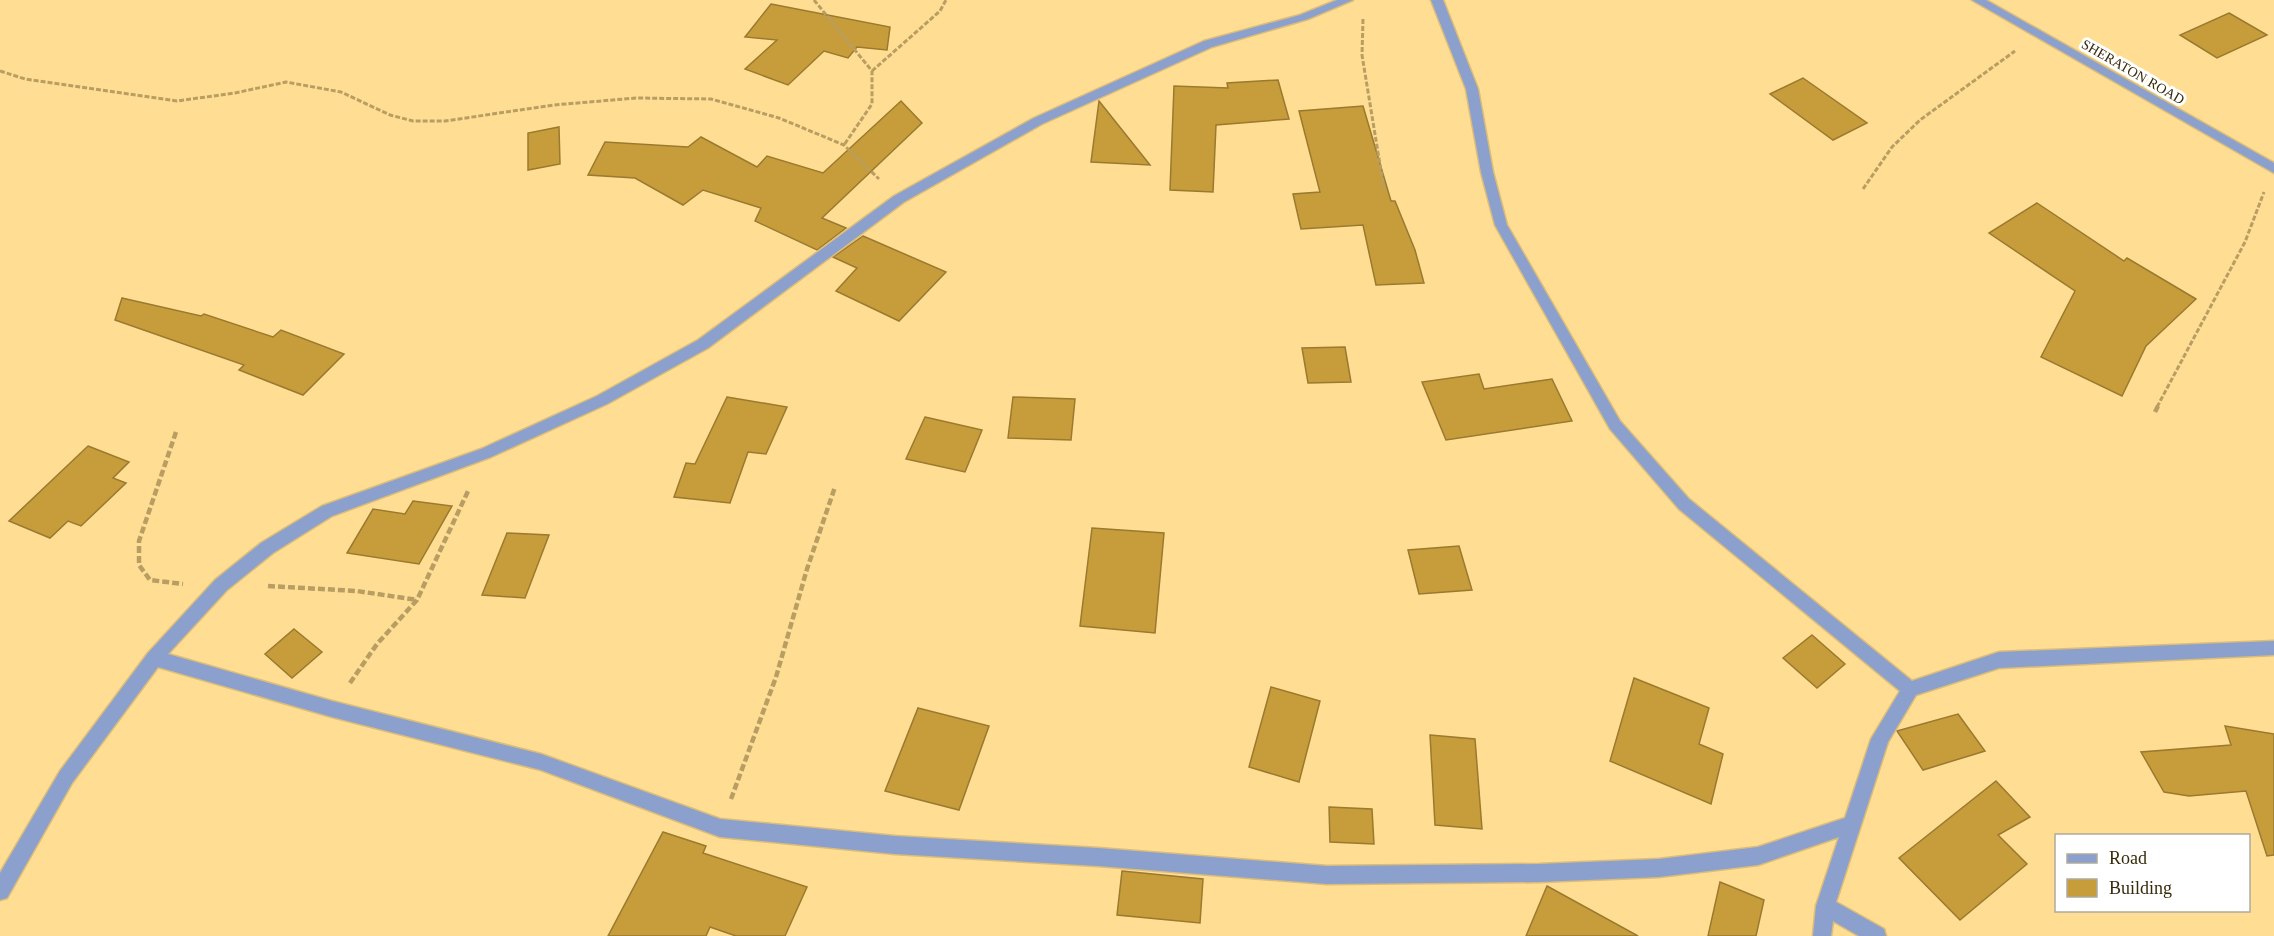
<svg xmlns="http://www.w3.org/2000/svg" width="2274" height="936" font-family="'Times New Roman',serif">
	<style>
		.building { fill: #c79d3b; stroke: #9a7a30; stroke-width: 1.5 }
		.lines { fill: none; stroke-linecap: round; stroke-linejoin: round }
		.minor-casing { stroke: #dbbd7b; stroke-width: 3 }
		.path-far1 { stroke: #b99e63; stroke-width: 3; stroke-dasharray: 5 2; stroke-linecap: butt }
		.path { stroke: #b99e63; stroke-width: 4.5; stroke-dasharray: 7 3; stroke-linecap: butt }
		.minor { fill: #8ba0cc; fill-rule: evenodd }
		.labels { text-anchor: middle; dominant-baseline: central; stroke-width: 6; stroke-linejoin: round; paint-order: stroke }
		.far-street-label { font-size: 14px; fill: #382b0b; stroke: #fff }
	</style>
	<rect width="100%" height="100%" fill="#ffdd93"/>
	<g class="building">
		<path d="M 771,4 L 890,27 L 887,50 L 857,47 L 848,58 L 824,51 L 788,85 L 745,69 L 777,40 L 745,37 Z"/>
		<path d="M 2229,13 L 2267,35 L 2217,58 L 2180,35 Z"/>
		<path d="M 1803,78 L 1867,123 L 1833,140 L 1770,94 Z"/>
		<path d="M 1278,80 L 1289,119 L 1216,125 L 1213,192 L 1170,190 L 1174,86 L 1228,88 L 1227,83 Z"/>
		<path d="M 901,101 L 922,123 L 822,218 L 846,228 L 817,250 L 755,221 L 761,208 L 703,190 L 683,205 L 635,178 L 588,175 L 605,142 L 688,147 L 701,137 L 757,167 L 767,156 L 823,173 Z"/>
		<path d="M 1099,101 L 1150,165 L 1091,162 Z"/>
		<path d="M 1363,106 L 1391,201 L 1395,201 L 1415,250 L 1424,283 L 1376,285 L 1363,225 L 1301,229 L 1293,194 L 1320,192 L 1299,111 Z"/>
		<path d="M 559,127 L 560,164 L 528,170 L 528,133 Z"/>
		<path d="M 2037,203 L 2124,261 L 2127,258 L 2196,299 L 2146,346 L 2122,396 L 2041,357 L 2075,291 L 1989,233 Z"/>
		<path d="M 863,236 L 946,272 L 899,321 L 836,291 L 857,268 L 833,257 Z"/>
		<path d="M 122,298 L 201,316 L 204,314 L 273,337 L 281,330 L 344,354 L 303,395 L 239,370 L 244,365 L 115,320 Z"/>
		<path d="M 1345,347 L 1351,382 L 1308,383 L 1302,348 Z"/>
		<path d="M 1479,374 L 1484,389 L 1552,379 L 1572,421 L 1446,440 L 1422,382 Z"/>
		<path d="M 727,397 L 787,407 L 766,454 L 748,452 L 730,503 L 674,497 L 686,463 L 695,464 Z"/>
		<path d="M 1013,397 L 1075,399 L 1071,440 L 1008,438 Z"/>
		<path d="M 925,417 L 982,430 L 965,472 L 906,459 Z"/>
		<path d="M 88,446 L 129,462 L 113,478 L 126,483 L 81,526 L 68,521 L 50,538 L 9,521 Z"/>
		<path d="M 413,501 L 452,506 L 419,564 L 347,553 L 373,509 L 405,514 Z"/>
		<path d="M 1092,528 L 1164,533 L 1155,633 L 1080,626 Z"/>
		<path d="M 507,533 L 549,535 L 525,598 L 482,595 Z"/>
		<path d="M 1459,546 L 1472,590 L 1419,594 L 1408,550 Z"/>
		<path d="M 294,629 L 322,652 L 292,678 L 265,654 Z"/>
		<path d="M 1812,635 L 1845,664 L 1817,688 L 1783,658 Z"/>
		<path d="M 1634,678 L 1709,708 L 1699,744 L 1723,754 L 1711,804 L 1610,761 Z"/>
		<path d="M 1271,687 L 1320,701 L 1299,782 L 1249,767 Z"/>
		<path d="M 918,708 L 989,726 L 959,810 L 885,791 Z"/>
		<path d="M 1958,714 L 1985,751 L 1923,770 L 1897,731 Z"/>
		<path d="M 2225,726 L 2274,734 L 2274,855 L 2267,856 L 2246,791 L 2189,796 L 2164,792 L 2141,752 L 2231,745 Z"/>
		<path d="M 1430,735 L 1475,739 L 1482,829 L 1435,825 Z"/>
		<path d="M 1996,781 L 2030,817 L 1998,835 L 2027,864 L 1960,920 L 1899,858 Z"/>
		<path d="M 1329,807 L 1372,809 L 1374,844 L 1330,842 Z"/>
		<path d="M 663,832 L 706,846 L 703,853 L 807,887 L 785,936 L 736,936 L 710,927 L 706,936 L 608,936 Z"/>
		<path d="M 1122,871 L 1203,879 L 1200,923 L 1117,915 Z"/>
		<path d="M 1720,882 L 1764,900 L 1756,936 L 1708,936 Z"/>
		<path d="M 1547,886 L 1638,936 L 1526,936 Z"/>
	</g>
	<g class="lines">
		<g class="minor-casing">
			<g id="minor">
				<path d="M 1337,0 L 1353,0 L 1308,19 L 1212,47 L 1042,124 L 904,202 L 708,348 L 607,404 L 491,457 L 332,516 L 273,553 L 227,590 L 168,654 L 332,701 L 541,754 L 720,819 L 895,836 L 1098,848 L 1327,866 L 1539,864 L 1659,859 L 1758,847 L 1845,818 L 1871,739 L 1900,691 L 1679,509 L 1610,429 L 1495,225 L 1481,172 L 1466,89 L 1431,0 L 1443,0 L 1478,89 L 1493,172 L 1507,225 L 1620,421 L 1689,499 L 1912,681 L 1999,652 L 2274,641 L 2274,655 L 1999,668 L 1916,695 L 1888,742 L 1836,902 L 1884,929 L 1886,936 L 1859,936 L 1833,921 L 1831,936 L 1813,936 L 1816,906 L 1839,837 L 1758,865 L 1659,877 L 1539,882 L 1327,884 L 1098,866 L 895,854 L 720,837 L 541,770 L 332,717 L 158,667 L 72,783 L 7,898 L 0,900 L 0,873 L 60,771 L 148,653 L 215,580 L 261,543 L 322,506 L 481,449 L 597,396 L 698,340 L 894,196 L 1034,118 L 1204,41 L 1300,15 Z"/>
				<path d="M 1972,0 L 1986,0 L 2274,163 L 2274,173 Z"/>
			</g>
		</g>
		<g class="path-far1">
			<path d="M 814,0 L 872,71 L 872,104 L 844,145"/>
			<path d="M 1363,19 L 1362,55 L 1384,189"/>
			<path d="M 0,71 L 25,79 L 177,101 L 235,93 L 286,82 L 341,92 L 390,115 L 413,121 L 445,121 L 554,105 L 636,98 L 711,99 L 779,118 L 844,145 L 879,179"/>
			<path d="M 872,71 L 940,11 L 946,0"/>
			<path d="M 1863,189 L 1892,147 L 1920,120 L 2015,51"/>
			<path d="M 2157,407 L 2245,242 L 2264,192"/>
		</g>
		<g class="path">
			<path d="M 2155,412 L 2158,406"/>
			<path d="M 176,432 L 139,541 L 139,565 L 150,580 L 183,584"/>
			<path d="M 268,586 L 357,591 L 417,600"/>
			<path d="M 350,683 L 377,644 L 417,600 L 469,489"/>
			<path d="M 731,799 L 776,677 L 807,569 L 835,487"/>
		</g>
		<use href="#minor" class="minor"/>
	</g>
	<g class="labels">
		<g class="far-street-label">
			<text transform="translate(2133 72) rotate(30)">SHERATON ROAD</text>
		</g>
	</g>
	<rect x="2055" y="834" width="195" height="78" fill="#ffffff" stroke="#afaa9d" stroke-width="1.5"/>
	<rect x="2067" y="854" width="30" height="9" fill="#8ba0cc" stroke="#afaa9d" stroke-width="1.5"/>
	<text x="2109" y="864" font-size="18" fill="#382b0b">Road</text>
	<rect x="2067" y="879" width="30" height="18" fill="#c79d3b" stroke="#afaa9d" stroke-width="1.5"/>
	<text x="2109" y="894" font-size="18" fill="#382b0b">Building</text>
</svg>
